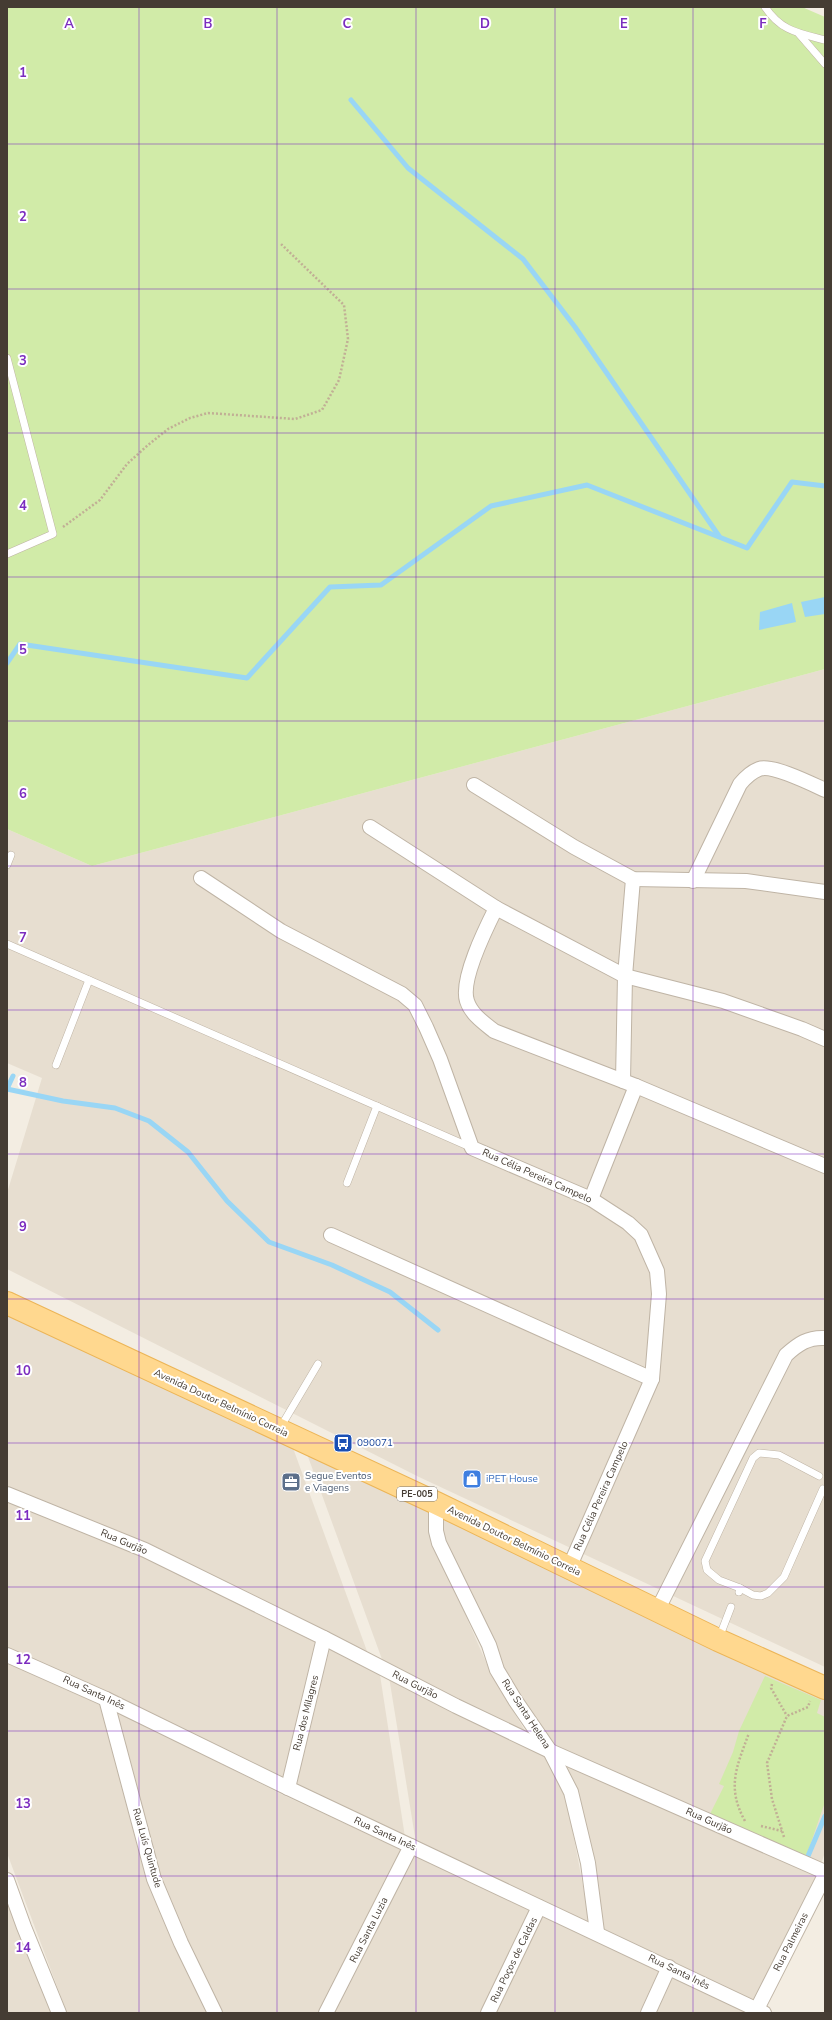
<svg xmlns="http://www.w3.org/2000/svg" width="832" height="2020" font-family="'Nunito Sans',sans-serif">
	<style>
		.residential { fill: #e7ded0 }
		.green { fill: #d1eba8 }
		.water { fill: #99d6f5 }
		.lines { fill: none; stroke-linecap: round; stroke-linejoin: round }
		.stream { stroke: #99d6f5; stroke-width: 5 }
		.service-casing { stroke: #bfb4a5; stroke-width: 8 }
		.minor-casing { stroke: #bfb4a5; stroke-width: 16 }
		.primary-casing { stroke: #ecb557; stroke-width: 24 }
		.path { stroke: #c1af95; stroke-width: 2.5; stroke-dasharray: 2 2; stroke-linecap: butt }
		.service { stroke: #fff; stroke-width: 7 }
		.minor { stroke: #fff; stroke-width: 14 }
		.primary { stroke: #ffd88f; stroke-width: 22 }
		.grid { fill: none; stroke: #7b2cbf; stroke-width: 1; stroke-opacity: 0.55 }
		.labels { text-anchor: middle; dominant-baseline: central; stroke-width: 4; stroke-linejoin: round; paint-order: stroke }
		.shield { fill: #fff; stroke: #7d7670; stroke-width: 1 }
		.shield-label { font-size: 9px; font-weight: bold; fill: #453c33 }
		.street-label { font-size: 10px; fill: #453c33; stroke: #fff }
		.transit-label { font-size: 10px; fill: #164399; stroke: #fff; text-anchor: start }
		.service-label { font-size: 10px; fill: #4e5e75; stroke: #fff; text-anchor: start }
		.shop-label { font-size: 10px; fill: #366cbe; stroke: #fff; text-anchor: start }
		.grid-label { font-size: 13px; text-anchor: middle; font-weight: bold; fill: #7b2cbf; stroke: #fff; stroke-width: 4; stroke-linejoin: round; paint-order: stroke }
	</style>
	<rect width="100%" height="100%" fill="#f3ede2"/>
	<g class="residential">
		<path d="M 825,669 L 825,1667 L 419,1477 L 7,1269 L 7,1193 L 42,1078 L 7,1063 L 7,829 L 92,866 Z"/>
		<path d="M 7,1314 L 293,1448 L 368,1654 L 7,1488 Z"/>
		<path d="M 307,1454 L 428,1511 L 430,1533 L 492,1676 L 527,1734 L 383,1662 Z"/>
		<path d="M 7,1501 L 141,1555 L 380,1675 L 405,1837 L 7,1649 Z"/>
		<path d="M 443,1516 L 686,1636 L 825,1700 L 825,1852 L 821,1864 L 553,1745 L 523,1701 L 503,1667 L 496,1646 L 441,1530 Z"/>
		<path d="M 7,1661 L 101,1702 L 148,1881 L 208,2013 L 67,2013 L 7,1853 Z"/>
		<path d="M 389,1677 L 546,1755 L 566,1796 L 590,1923 L 416,1843 Z"/>
		<path d="M 115,1710 L 283,1795 L 402,1850 L 319,2013 L 223,2013 L 194,1958 L 159,1876 Z"/>
		<path d="M 565,1764 L 816,1876 L 753,2001 L 602,1928 Z"/>
		<path d="M 413,1855 L 532,1910 L 485,2013 L 333,2013 Z"/>
		<path d="M 7,1897 L 53,2013 L 7,2013 Z"/>
		<path d="M 542,1915 L 661,1970 L 642,2013 L 495,2013 Z"/>
		<path d="M 671,1975 L 748,2013 L 655,2013 Z"/>
	</g>
	<g class="green">
		<path d="M 7,7 L 802,7 L 825,17 L 825,669 L 92,866 L 7,829 Z"/>
		<path d="M 765,1676 L 821,1700 L 817,1713 L 825,1717 L 825,1802 L 806,1857 L 710,1814 L 724,1786 L 719,1784 L 733,1752 L 739,1731 Z"/>
	</g>
	<g class="water">
		<path d="M 825,597 L 825,614 L 805,617 L 801,602 Z"/>
		<path d="M 792,603 L 796,622 L 759,630 L 760,612 Z"/>
	</g>
	<g class="lines">
		<g class="stream">
			<path d="M 351,100 L 408,168 L 523,259 L 575,327 L 719,536"/>
			<path d="M 7,663 L 20,644 L 247,678 L 330,587 L 381,585 L 491,506 L 587,485 L 747,548 L 792,482 L 825,486"/>
			<path d="M 7,1089 L 63,1101 L 115,1108 L 149,1121 L 188,1152 L 227,1201 L 269,1242 L 332,1265 L 390,1292 L 438,1330"/>
			<path d="M 7,1089 L 13,1076"/>
			<path d="M 808,1856 L 825,1816"/>
		</g>
		<g class="service-casing">
			<g id="service">
				<path d="M 765,7 C 781,31 798,33 825,40"/>
				<path d="M 799,34 L 825,64"/>
				<path d="M 7,358 L 53,534 L 7,554"/>
				<path d="M 7,865 L 11,855"/>
				<path d="M 7,944 L 470,1147"/>
				<path d="M 56,1065 L 89,980"/>
				<path d="M 347,1183 L 377,1106"/>
				<path d="M 280,1428 L 318,1364"/>
				<path d="M 740,1588 L 719,1580 L 707,1570 L 705,1561 L 753,1458 L 759,1453 L 779,1455 L 819,1476"/>
				<path d="M 739,1592 L 740,1588 L 753,1595 L 761,1596 L 768,1593 L 784,1577 L 823,1489"/>
				<path d="M 719,1638 L 731,1607"/>
			</g>
		</g>
		<g class="minor-casing">
			<g id="minor">
				<path d="M 474,785 L 574,847 L 633,879 L 746,881 L 825,892"/>
				<path d="M 370,827 L 496,908 C 486,928 460,980 467,1001 C 471,1014 484,1023 494,1031 L 636,1086 L 825,1166"/>
				<path d="M 201,878 L 281,931 L 402,994 L 415,1005 L 426,1027 L 440,1059 L 472,1148 L 591,1199 L 628,1223 L 641,1235 L 657,1271 L 659,1294 L 652,1379 L 569,1568"/>
				<path d="M 693,881 L 740,784 C 745,778 751,772 759,769 C 772,764 812,784 825,790"/>
				<path d="M 496,908 L 625,976 L 723,1001 L 802,1029 L 825,1039"/>
				<path d="M 623,1081 L 625,976 L 633,879"/>
				<path d="M 591,1199 L 636,1086"/>
				<path d="M 331,1235 L 652,1379"/>
				<path d="M 7,1494 L 145,1550 L 324,1638 L 456,1706 L 550,1751 L 825,1872"/>
				<path d="M 436,1503 L 436,1531 L 439,1543 L 489,1645 L 497,1670 L 515,1700 L 550,1751 L 571,1792 L 588,1863 L 597,1932"/>
				<path d="M 657,1611 L 786,1355 C 798,1344 808,1337 825,1338"/>
				<path d="M 7,1655 L 106,1699 L 288,1788 L 764,2013"/>
				<path d="M 106,1699 L 154,1879 L 181,1943 L 215,2013"/>
				<path d="M 288,1788 L 324,1638"/>
				<path d="M 7,1880 L 24,1927 L 59,2013"/>
				<path d="M 757,2009 L 825,1875"/>
				<path d="M 326,2013 L 411,1846"/>
				<path d="M 488,2013 L 539,1907"/>
				<path d="M 648,2013 L 669,1967"/>
			</g>
		</g>
		<g class="primary-casing">
			<path id="primary" d="M 7,1303 L 436,1503 L 718,1640 L 825,1688"/>
		</g>
		<g class="path">
			<path d="M 63,527 L 100,500 L 127,464 L 148,445 L 168,429 L 190,418 L 208,413 L 295,419 L 322,410 L 339,380 L 348,339 L 344,305 L 281,244"/>
			<path d="M 772,1684 L 771,1688 L 787,1716"/>
			<path d="M 745,1821 C 726,1787 737,1766 749,1733"/>
			<path d="M 761,1826 L 782,1831"/>
			<path d="M 784,1837 L 772,1799 L 767,1763 L 787,1716 L 808,1707 L 810,1701"/>
		</g>
		<use href="#service" class="service"/>
		<use href="#minor" class="minor"/>
		<use href="#primary" class="primary"/>
	</g>
	<path class="grid" d="M 139,7 L 139,2013M 277,7 L 277,2013M 416,7 L 416,2013M 555,7 L 555,2013M 693,7 L 693,2013M 7,144 L 825,144M 7,289 L 825,289M 7,433 L 825,433M 7,577 L 825,577M 7,721 L 825,721M 7,866 L 825,866M 7,1010 L 825,1010M 7,1154 L 825,1154M 7,1299 L 825,1299M 7,1443 L 825,1443M 7,1587 L 825,1587M 7,1731 L 825,1731M 7,1876 L 825,1876"/>
	<defs>
		<g id="bus-square" transform="scale(1)"><rect x="-9" y="-9" width="18" height="18" rx="4" fill="#1a4fb4" stroke="#fff"/><path d="M-5-6H5V4H4V6H2V4H-2V6H-4V4H-5ZM-3.5-4V0h7V-4ZM-3.5 1.2v1.5H-2V1.2ZM2 1.2v1.5H3.5V1.2Z" fill="#fff"/></g>
		<g id="shop-square" transform="scale(1)"><rect x="-9" y="-9" width="18" height="18" rx="4" fill="#3f7fe0" stroke="#fff"/><path d="M-5-2.5h2.3a2.7 3.5 0 0 1 5.4 0H5L5.5 6h-11ZM-1.5-2.5h3a1.5 2.3 0 0 0-3 0Z" fill="#fff"/></g>
		<g id="office-square" transform="scale(1)"><rect x="-9" y="-9" width="18" height="18" rx="4" fill="#5c6f8a" stroke="#fff"/><path d="M-6-3h4V-5.5h4V-3h4V5H-6ZM-1-4.5V-3h2v-1.5ZM-6 0V1H6V0Z" fill="#fff"/></g>
	</defs>
	<g fill-rule="evenodd">
		<use href="#bus-square" x="343" y="1443"/>
		<use href="#shop-square" x="472" y="1479"/>
		<use href="#office-square" x="291" y="1482"/>
	</g>
	<g class="labels">
		<rect class="shield" x="397" y="1487" width="40" height="14" rx="3"/>
		<g class="shield-label">
			<text x="417" y="1494">PE-005</text>
		</g>
		<g class="street-label">
			<text transform="translate(537 1176) rotate(24)">Rua Célia Pereira Campelo</text>
			<text transform="translate(221 1403) rotate(25)">Avenida Doutor Belmínio Correia</text>
			<text transform="translate(601 1496) rotate(-66)">Rua Célia Pereira Campelo</text>
			<text transform="translate(514 1541) rotate(26)">Avenida Doutor Belmínio Correia</text>
			<text transform="translate(124 1542) rotate(23)">Rua Gurjão</text>
			<text transform="translate(415 1685) rotate(27)">Rua Gurjão</text>
			<text transform="translate(94 1693) rotate(25)">Rua Santa Inês</text>
			<text transform="translate(306 1713) rotate(-76)">Rua dos Milagres</text>
			<text transform="translate(526 1714) rotate(57)">Rua Santa Helena</text>
			<text transform="translate(709 1821) rotate(24)">Rua Gurjão</text>
			<text transform="translate(385 1834) rotate(25)">Rua Santa Inês</text>
			<text transform="translate(147 1848) rotate(74)">Rua Luís Quintude</text>
			<text transform="translate(369 1930) rotate(-63)">Rua Santa Luzia</text>
			<text transform="translate(791 1942) rotate(-63)">Rua Palmeiras</text>
			<text transform="translate(514 1960) rotate(-64)">Rua Poços de Caldas</text>
			<text transform="translate(679 1972) rotate(26)">Rua Santa Inês</text>
		</g>
		<g class="transit-label">
			<text x="357" y="1443">090071</text>
		</g>
		<g class="service-label">
			<text x="305" y="1476">Segue Eventos<tspan x="305" dy="12">e Viagens</tspan></text>
		</g>
		<g class="shop-label">
			<text x="486" y="1479">iPET House</text>
		</g>
	</g>
	<g class="grid-label">
		<text x="69" y="28">A</text>
		<text x="208" y="28">B</text>
		<text x="347" y="28">C</text>
		<text x="485" y="28">D</text>
		<text x="624" y="28">E</text>
		<text x="763" y="28">F</text>
		<text x="23" y="77">1</text>
		<text x="23" y="221">2</text>
		<text x="23" y="365">3</text>
		<text x="23" y="510">4</text>
		<text x="23" y="654">5</text>
		<text x="23" y="798">6</text>
		<text x="23" y="942">7</text>
		<text x="23" y="1087">8</text>
		<text x="23" y="1231">9</text>
		<text x="23" y="1375">10</text>
		<text x="23" y="1520">11</text>
		<text x="23" y="1664">12</text>
		<text x="23" y="1808">13</text>
		<text x="23" y="1952">14</text>
	</g>
	<rect width="832" height="2020" fill="none" stroke="#453c33" stroke-width="16"/>
</svg>
